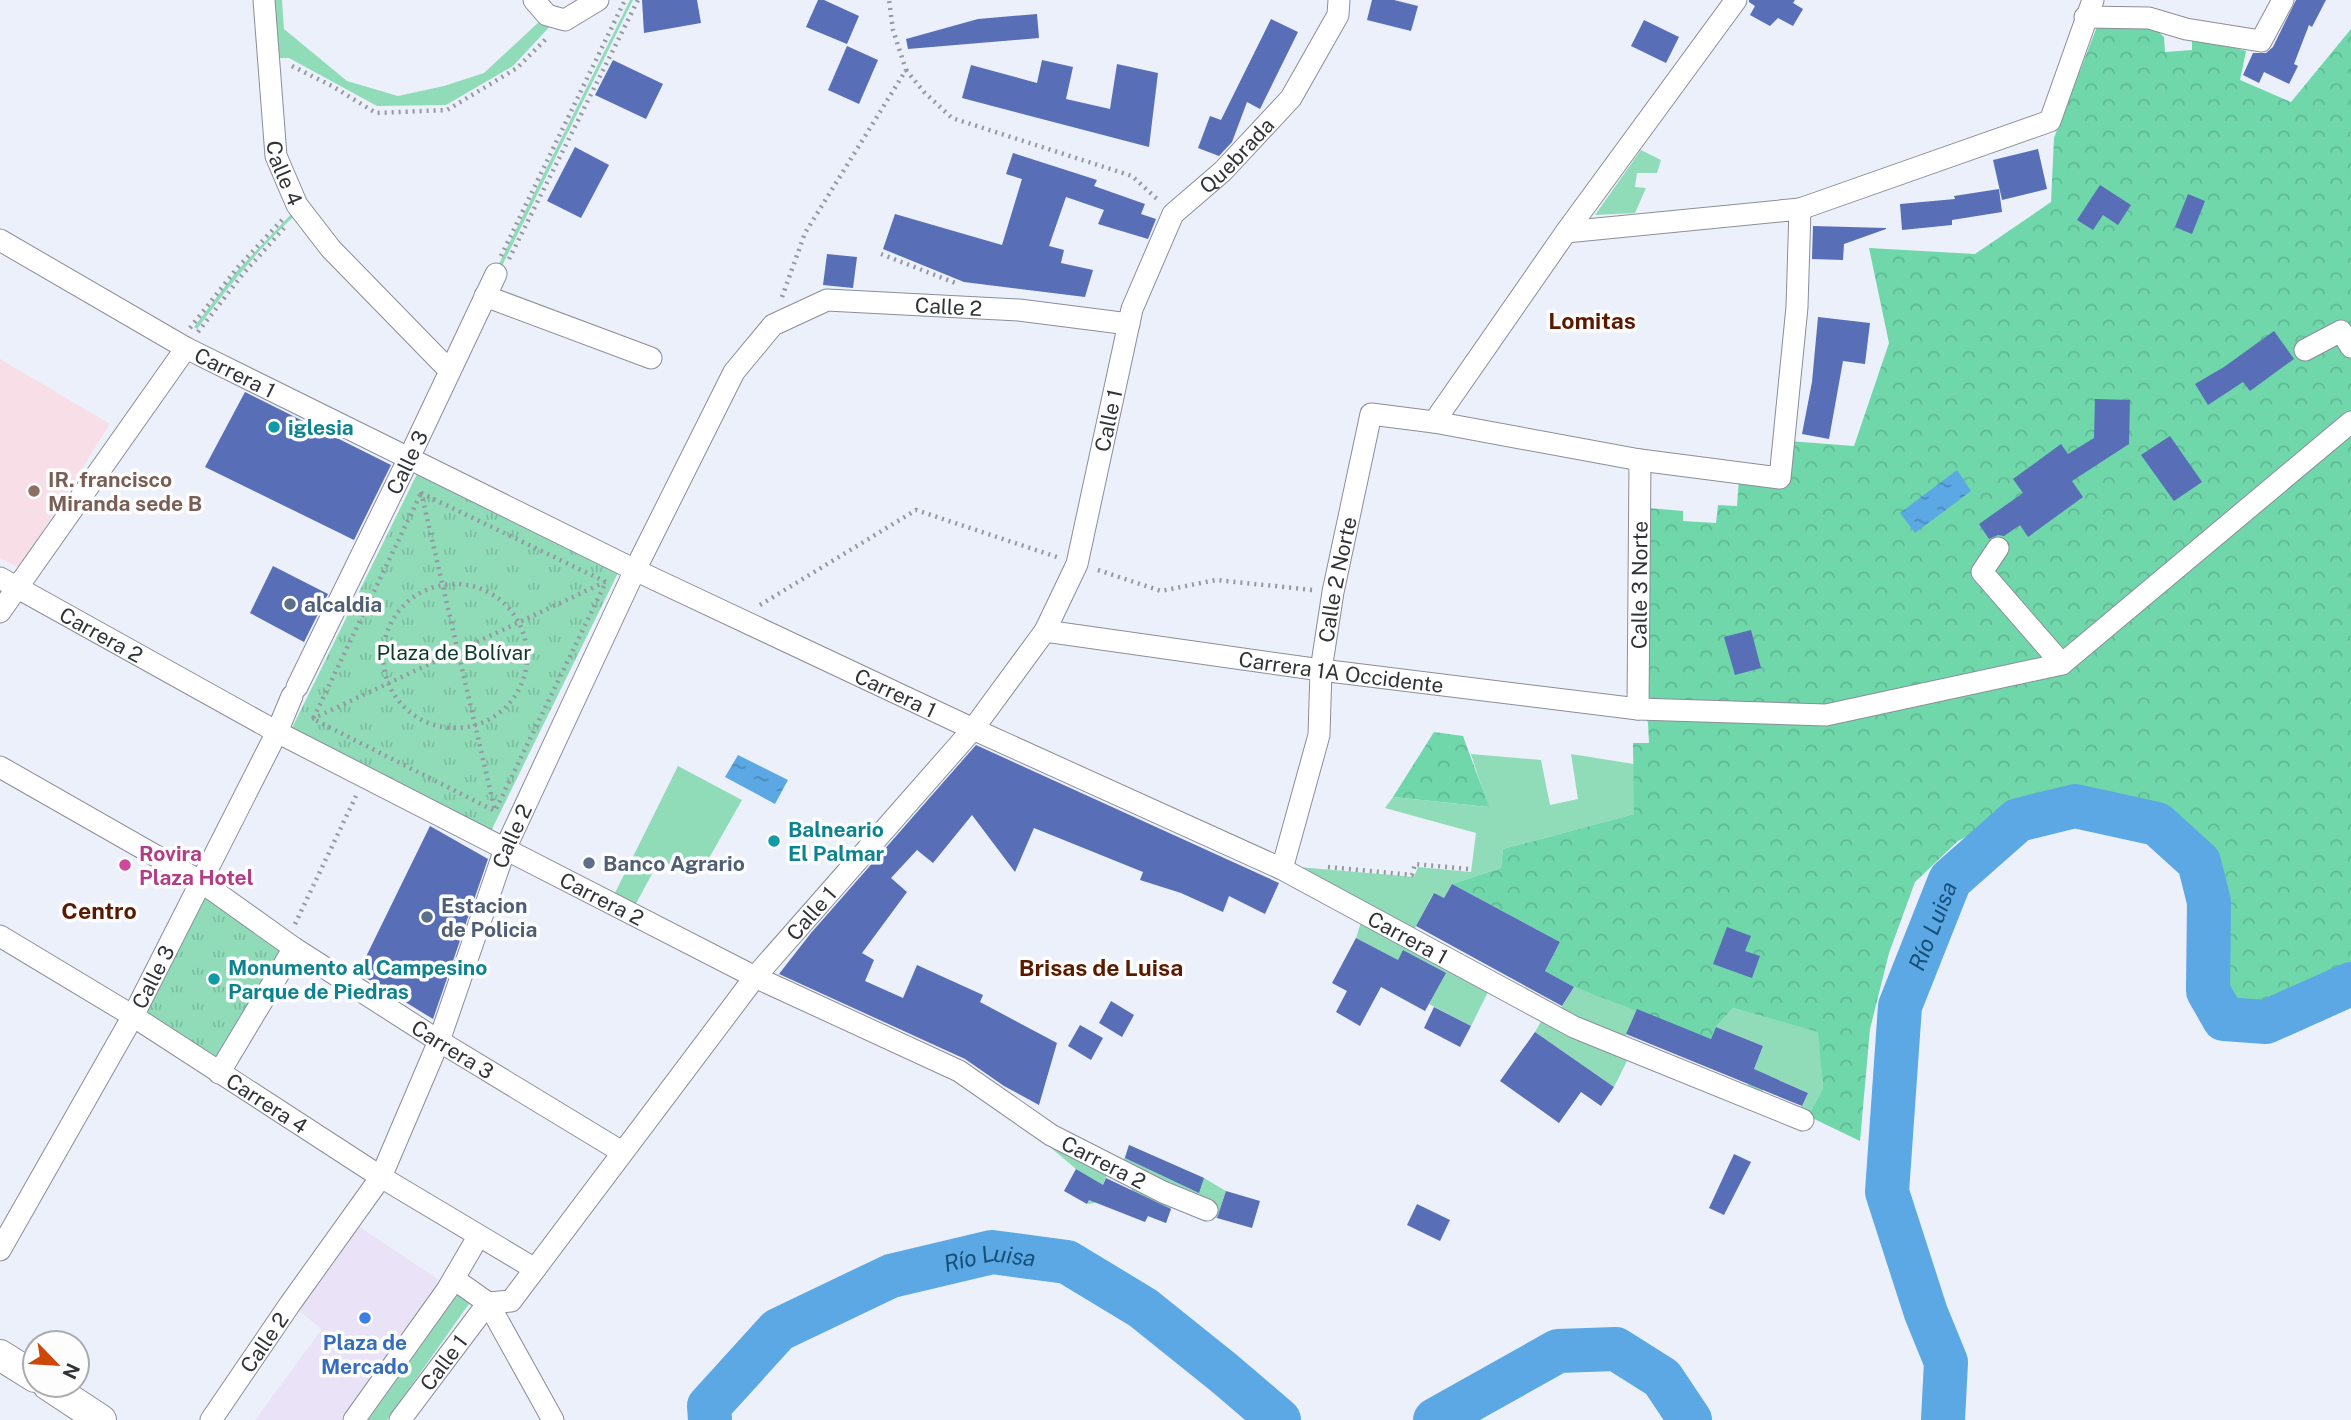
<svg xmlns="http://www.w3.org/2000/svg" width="2351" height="1420" font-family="'Public Sans',sans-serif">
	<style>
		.commercial { fill: #eae2f7 }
		.education { fill: #f8dfe7 }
		.green { fill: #90dcb9 }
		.forest { fill: url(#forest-crowns) }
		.park { fill: url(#park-tufts) }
		.water { fill: url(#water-ripples) }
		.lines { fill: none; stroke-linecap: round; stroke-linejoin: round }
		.river { stroke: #5ba8e4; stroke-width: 44 }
		.building { fill: #586eb7 }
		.minor-casing { stroke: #8b8e99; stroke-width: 23 }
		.secondary-casing { stroke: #8b8e99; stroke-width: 32 }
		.path { stroke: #9598a0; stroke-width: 4.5; stroke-dasharray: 2 5; stroke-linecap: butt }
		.minor { stroke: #fff; stroke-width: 21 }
		.secondary { stroke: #fff; stroke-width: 30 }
		.culture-dot { fill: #0f9aa8; stroke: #fdfdfd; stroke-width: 2.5 }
		.education-dot { fill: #8d6e63; stroke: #fdfdfd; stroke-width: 2.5 }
		.service-dot { fill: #5c6f8a; stroke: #fdfdfd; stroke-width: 2.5 }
		.hotel-dot { fill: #d1479c; stroke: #fdfdfd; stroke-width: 2.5 }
		.shop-dot { fill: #3f7fe0; stroke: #fdfdfd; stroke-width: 2.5 }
		.labels { text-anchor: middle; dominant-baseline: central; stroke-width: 7; stroke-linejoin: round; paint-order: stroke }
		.street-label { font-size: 21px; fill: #313337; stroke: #fdfdfd }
		.culture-label { font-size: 21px; font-weight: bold; fill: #0d838f; stroke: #fdfdfd; text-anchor: start }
		.education-label { font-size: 21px; font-weight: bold; fill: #785e54; stroke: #fdfdfd; text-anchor: start }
		.service-label { font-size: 21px; font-weight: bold; fill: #4e5e75; stroke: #fdfdfd; text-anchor: start }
		.park-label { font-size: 21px; fill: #0b3a28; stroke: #fdfdfd }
		.hotel-label { font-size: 21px; font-weight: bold; fill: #b23c85; stroke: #fdfdfd; text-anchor: start }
		.shop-label { font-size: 21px; font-weight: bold; fill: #366cbe; stroke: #fdfdfd }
		.neighbourhood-label { font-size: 23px; font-weight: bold; fill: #5a1a00; stroke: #fdfdfd }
		.water-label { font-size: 23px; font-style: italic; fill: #164f77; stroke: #fdfdfd }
	</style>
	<defs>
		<pattern id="forest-crowns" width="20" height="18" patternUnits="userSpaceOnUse" patternTransform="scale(1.75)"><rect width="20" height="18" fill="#6fd7aa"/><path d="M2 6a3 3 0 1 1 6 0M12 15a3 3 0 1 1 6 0" fill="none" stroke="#61b993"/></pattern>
		<pattern id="park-tufts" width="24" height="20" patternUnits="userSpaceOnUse" patternTransform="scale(1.75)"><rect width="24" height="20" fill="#90dcb9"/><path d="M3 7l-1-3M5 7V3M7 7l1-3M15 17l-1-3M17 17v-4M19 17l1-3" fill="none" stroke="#7dbda0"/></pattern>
		<pattern id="water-ripples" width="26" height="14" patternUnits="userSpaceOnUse" patternTransform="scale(1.75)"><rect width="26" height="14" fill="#5ba8e4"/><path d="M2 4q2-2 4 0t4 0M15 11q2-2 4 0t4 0" fill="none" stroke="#4c89ba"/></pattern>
	</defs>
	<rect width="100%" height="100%" fill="#ecf0fb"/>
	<path class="commercial" d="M 355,1224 L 445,1284 L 347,1420 L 255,1420 L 322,1329 L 294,1307 Z"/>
	<path class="education" d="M 0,359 L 110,424 L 19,568 L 0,558 Z"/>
	<g class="green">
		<path d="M 273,0 L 282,0 L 284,29 L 347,81 L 398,96 L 444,86 L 484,73 L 540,21 L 554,22 L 513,66 L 446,105 L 377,106 L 289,58 L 277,58 Z"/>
		<path d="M 630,0 L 633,0 L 498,274 L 495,272 Z"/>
		<path d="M 1641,150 L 1661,160 L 1657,173 L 1637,173 L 1635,187 L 1646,188 L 1635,213 L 1595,215 Z"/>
		<path d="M 297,208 L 300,211 C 260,246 228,287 197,329 L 194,327 L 236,272 Z"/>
		<path d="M 1471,754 L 1541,760 L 1550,805 L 1578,799 L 1571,754 L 1634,764 L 1634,814 L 1503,849 L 1501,868 L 1452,884 L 1444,898 L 1433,894 L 1413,932 L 1299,867 L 1414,877 L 1418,867 L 1471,872 L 1476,833 L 1385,808 L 1393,797 L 1488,807 Z"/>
		<path d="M 678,766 L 742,800 L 700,874 L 659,861 L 632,911 L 611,901 Z"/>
		<path d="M 1362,919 L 1490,988 L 1471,1026 L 1429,1004 L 1440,983 L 1356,938 Z"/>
		<path d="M 1574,987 L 1637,1009 L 1624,1040 L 1558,1013 Z"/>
		<path d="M 1733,1008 L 1819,1032 L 1823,1088 L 1808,1116 L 1798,1114 L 1808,1093 L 1770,1076 L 1760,1096 L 1746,1090 L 1763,1046 L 1716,1027 Z"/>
		<path d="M 1544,1016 L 1631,1053 L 1614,1087 L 1535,1032 Z"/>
		<path d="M 987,1094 L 1122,1165 L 1129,1145 L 1204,1178 L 1226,1191 L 1217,1218 L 1173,1203 L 1166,1223 L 1129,1209 L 1126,1203 L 1133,1186 L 1107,1175 L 1095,1203 L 1087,1204 L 1099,1183 L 1076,1169 Z"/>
		<path d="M 459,1293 L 471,1301 L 387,1420 L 368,1420 Z"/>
	</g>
	<g class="forest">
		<path d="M 2148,22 L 2164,37 L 2165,52 L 2192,50 L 2192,36 L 2246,51 L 2240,80 L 2291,102 L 2351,29 L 2351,978 L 2264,1017 L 2229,1012 L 2216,988 L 2213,900 L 2201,857 L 2160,816 L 2077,797 L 2012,813 L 1958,841 L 1915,882 L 1889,953 L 1870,1029 L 1860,1141 L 1808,1116 L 1823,1088 L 1818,1032 L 1733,1008 L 1716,1027 L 1711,1039 L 1574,987 L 1545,971 L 1560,942 L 1452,884 L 1501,868 L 1503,849 L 1634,814 L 1633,743 L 1649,743 L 1648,723 L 1643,705 L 1649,508 L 1683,511 L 1683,521 L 1716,523 L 1718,505 L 1737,506 L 1739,478 L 1783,483 L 1789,441 L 1854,446 L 1889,343 L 1869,248 L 1975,254 L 2051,202 L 2054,138 L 2098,24 Z"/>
		<path d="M 1434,732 L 1463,736 L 1489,807 L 1393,797 Z"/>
	</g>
	<g class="park">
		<path d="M 417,474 L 618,573 L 491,831 L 290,732 Z"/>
		<path d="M 201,894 L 285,950 L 218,1063 L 142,1012 Z"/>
	</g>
	<g class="water">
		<path d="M 1957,470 L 1971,491 L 1915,533 L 1900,513 Z"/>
		<path d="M 738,755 L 788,780 L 775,804 L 725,777 Z"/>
	</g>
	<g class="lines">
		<g class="river">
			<path id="s1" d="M 710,1420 L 709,1406 L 778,1330 L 891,1276 L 992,1252 L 1067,1262 L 1143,1308 L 1224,1373 L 1279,1420"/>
			<path d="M 1435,1420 L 1558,1351 L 1616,1349 L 1662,1378 L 1690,1420"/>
			<path id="s2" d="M 1943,1420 L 1946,1362 L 1926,1313 L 1887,1192 L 1900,1006 L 1950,880 L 2018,820 L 2075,806 L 2157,824 L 2199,862 L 2209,902 L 2208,991 L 2224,1019 L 2266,1022 L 2351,984"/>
		</g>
	</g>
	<g class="building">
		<path d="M 642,0 L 697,0 L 701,23 L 644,33 Z"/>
		<path d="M 818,0 L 824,0 L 859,16 L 847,44 L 806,27 Z"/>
		<path d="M 1372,0 L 1394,0 L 1418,6 L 1411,31 L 1367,20 Z"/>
		<path d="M 1749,0 L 1795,0 L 1793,3 L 1803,9 L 1793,26 L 1778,18 L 1770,26 L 1750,15 L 1755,6 L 1749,2 Z"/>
		<path d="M 2296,0 L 2326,0 L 2312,27 L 2309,25 L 2294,64 L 2298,66 L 2289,84 L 2264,72 L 2259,83 L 2243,75 L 2253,53 L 2266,53 L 2273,47 Z"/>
		<path d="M 1037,14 L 1039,38 L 908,49 L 906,39 L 978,19 Z"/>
		<path d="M 1271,19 L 1298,32 L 1260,109 L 1247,102 L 1232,142 L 1219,156 L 1198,148 L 1210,116 L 1221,120 Z"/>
		<path d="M 1644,20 L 1679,37 L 1666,63 L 1631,46 Z"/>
		<path d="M 847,46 L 878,60 L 859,104 L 828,90 Z"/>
		<path d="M 613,60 L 663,84 L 646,119 L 595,95 Z"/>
		<path d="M 1042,60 L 1073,67 L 1066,99 L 1110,109 L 1117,64 L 1158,73 L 1149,147 L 962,98 L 971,65 L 1037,83 Z"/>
		<path d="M 575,147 L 609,165 L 581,218 L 547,201 Z"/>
		<path d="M 2038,149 L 2047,189 L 2002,200 L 1993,160 Z"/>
		<path d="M 1013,153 L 1097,180 L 1094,186 L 1145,204 L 1141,214 L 1156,219 L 1148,239 L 1098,224 L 1104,210 L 1066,197 L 1049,246 L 1064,250 L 1061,263 L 1093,270 L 1085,297 L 964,282 L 883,249 L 895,214 L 1002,245 L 1022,179 L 1006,174 Z"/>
		<path d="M 2100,185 L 2131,205 L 2118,225 L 2103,215 L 2093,230 L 2077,220 Z"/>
		<path d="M 1999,189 L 2002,212 L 1952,220 L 1952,225 L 1902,230 L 1900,204 L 1955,199 L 1954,196 Z"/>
		<path d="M 2188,194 L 2205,201 L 2192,234 L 2175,227 Z"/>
		<path d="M 1813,226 L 1886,228 L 1886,229 L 1844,244 L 1843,260 L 1812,259 Z"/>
		<path d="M 827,254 L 857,257 L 853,288 L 823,285 Z"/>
		<path d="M 1818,317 L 1870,323 L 1865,364 L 1843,361 L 1829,439 L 1802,434 L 1812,382 Z"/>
		<path d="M 2274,331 L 2294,359 L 2250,391 L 2243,382 L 2208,405 L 2195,384 L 2224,367 Z"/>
		<path d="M 245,392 L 391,465 L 354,540 L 205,467 Z"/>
		<path d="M 2095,399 L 2130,400 L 2129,444 L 2072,481 L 2083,497 L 2028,537 L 2020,525 L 2004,536 L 1998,535 L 1989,539 L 1979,524 L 2023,493 L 2013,479 L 2061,444 L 2068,454 L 2094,438 Z"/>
		<path d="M 2170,436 L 2202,482 L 2174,501 L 2141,455 Z"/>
		<path d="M 273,566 L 328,594 L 304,642 L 250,613 Z"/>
		<path d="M 1751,630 L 1761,668 L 1735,675 L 1724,637 Z"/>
		<path d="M 976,745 L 1279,883 L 1265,914 L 1229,896 L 1223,912 L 1181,893 L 1140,880 L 1143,872 L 1034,828 L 1015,872 L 972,815 L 933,863 L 917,850 L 891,878 L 907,892 L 862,953 L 874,960 L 865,981 L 903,998 L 917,965 L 983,995 L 980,1002 L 1057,1043 L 1039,1105 L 1004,1086 L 965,1059 L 779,974 L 811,933 Z"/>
		<path d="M 430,826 L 488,859 L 433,1019 L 358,973 Z"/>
		<path d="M 1452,884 L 1560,942 L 1545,971 L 1574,987 L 1562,1006 L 1416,926 L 1434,893 L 1444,898 Z"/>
		<path d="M 1727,927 L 1751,936 L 1745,951 L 1760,956 L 1752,978 L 1713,964 Z"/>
		<path d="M 1356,938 L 1398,960 L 1403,950 L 1446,973 L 1425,1011 L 1381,987 L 1360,1026 L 1336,1012 L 1347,991 L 1332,983 Z"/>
		<path d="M 1111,1001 L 1134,1015 L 1122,1037 L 1099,1023 Z"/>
		<path d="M 1434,1007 L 1471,1026 L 1460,1047 L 1424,1028 Z"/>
		<path d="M 1637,1009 L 1711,1039 L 1716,1027 L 1763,1046 L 1754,1069 L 1808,1093 L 1802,1106 L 1626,1034 Z"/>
		<path d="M 1080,1025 L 1103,1038 L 1091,1060 L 1068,1046 Z"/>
		<path d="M 1535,1032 L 1614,1087 L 1601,1106 L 1581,1092 L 1559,1123 L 1500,1081 Z"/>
		<path d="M 1129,1145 L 1204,1178 L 1199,1193 L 1125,1158 Z"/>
		<path d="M 1734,1154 L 1751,1162 L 1724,1215 L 1709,1208 Z"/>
		<path d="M 1076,1169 L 1103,1185 L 1106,1178 L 1171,1209 L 1166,1223 L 1148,1216 L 1145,1222 L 1089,1200 L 1087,1204 L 1064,1191 Z"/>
		<path d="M 1226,1191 L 1260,1201 L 1252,1228 L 1217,1218 Z"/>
		<path d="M 1417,1204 L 1450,1220 L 1440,1241 L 1407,1225 Z"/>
	</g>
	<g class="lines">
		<g class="minor-casing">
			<g id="minor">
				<path id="s3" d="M 264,0 L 276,156 L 297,205 L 331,249 L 449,370"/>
				<path d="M 534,0 L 547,15 L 565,20 L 598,0"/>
				<path d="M 2085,17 L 2149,18 L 2186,29 L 2261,41 L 2283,0"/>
				<path d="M 1800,209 L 2050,121 L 2093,0"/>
				<path id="s4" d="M 0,240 L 186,348 L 635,570 L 973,729 L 1282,869 L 1574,1027 L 1803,1120"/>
				<path d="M 485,296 L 651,358"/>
				<path d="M 2305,350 L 2341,331 L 2351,347"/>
				<path d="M 1434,422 L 1566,232 L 1736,0"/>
				<path d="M 1998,548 L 1982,572 L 2062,664"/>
				<path id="s5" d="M 0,578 L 277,732 L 755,977 L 959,1071 L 1051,1135 L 1163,1192 L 1207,1210"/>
				<path d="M 0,612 L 186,348"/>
				<path id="s6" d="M 1045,631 L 1321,670 L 1638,709 L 1826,715 L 2062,664 L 2351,422"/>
				<path id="s7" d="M 297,687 L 409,458 L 496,274"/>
				<path id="s8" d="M 1638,709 L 1640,460"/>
				<path id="s9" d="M 0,767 L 200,881 L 294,948 L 439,1041 L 622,1152"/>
				<path id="s10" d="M 1282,869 L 1319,735 L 1321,670 L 1333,592 L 1371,414 L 1434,422 L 1640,460 L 1780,478 L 1797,307 L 1800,209 L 1566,232"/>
				<path id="s11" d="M 0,936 L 133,1016 L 381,1177 L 535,1269"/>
				<path d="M 219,1073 L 294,948"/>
				<path id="s12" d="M 0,1250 L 133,1016 L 277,732 L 292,696"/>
				<path d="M 454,1279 L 488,1303 L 553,1420"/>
				<path id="s13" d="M 211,1420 L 290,1304 L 381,1177 L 439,1041 L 505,849 L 635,570 L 734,372 L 773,325 L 827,300 L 1019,310 L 1129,324"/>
				<path d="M 354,1420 L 447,1290 L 478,1237"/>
				<path id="s14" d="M 400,1420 L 488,1303 L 511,1301 L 755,977 L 973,729 L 1045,631 L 1077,564 L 1132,309 L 1173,214 L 1223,171 L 1291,98 L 1338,15 L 1339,0"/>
			</g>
		</g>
		<g class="secondary-casing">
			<g id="secondary">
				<path d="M 0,1355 L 35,1377"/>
				<path d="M 48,1385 L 101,1420"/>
			</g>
		</g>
		<g class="path">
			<path d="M 292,66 L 332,86 L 376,113 L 447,110 L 517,68 L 547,38"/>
			<path d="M 906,70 L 924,92 L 952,118 L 1132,176 L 1157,199"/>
			<path d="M 881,254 L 958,284"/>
			<path d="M 501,256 L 625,0"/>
			<path d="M 509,259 L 638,0"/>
			<path d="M 782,297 L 805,233 L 906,70 L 893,30 L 889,0"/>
			<path d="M 190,328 L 238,267 L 282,220"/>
			<path d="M 198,332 L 242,275 L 286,226"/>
			<path d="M 421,492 L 495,811"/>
			<path d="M 421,493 L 606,582 L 495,811 L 313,719 Z"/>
			<path d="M 1098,570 L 1161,591 L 1216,580 L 1313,590"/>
			<circle cx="455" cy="656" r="72"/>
			<path d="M 760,605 L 916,510 L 1057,557"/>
			<path d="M 312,719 L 605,582"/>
			<path d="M 1328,867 L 1412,875 L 1415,864 L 1468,869"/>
			<path d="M 295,924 L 356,796"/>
		</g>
		<use href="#minor" class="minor"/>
		<use href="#secondary" class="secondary"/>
	</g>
	<g class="culture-dot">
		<circle cx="274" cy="427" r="7"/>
		<circle cx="774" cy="841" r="7"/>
		<circle cx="214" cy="979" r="7"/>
	</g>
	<circle class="education-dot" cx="34" cy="491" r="7"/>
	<g class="service-dot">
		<circle cx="290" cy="604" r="7"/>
		<circle cx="589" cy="863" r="7"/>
		<circle cx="427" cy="917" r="7"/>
	</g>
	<circle class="hotel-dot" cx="125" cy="865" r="7"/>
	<circle class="shop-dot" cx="365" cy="1318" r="7"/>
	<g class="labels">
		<g class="street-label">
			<text stroke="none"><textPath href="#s14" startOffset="1552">Quebrada</textPath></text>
			<text stroke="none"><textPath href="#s3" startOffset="175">Calle 4</textPath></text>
			<text stroke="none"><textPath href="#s13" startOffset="1419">Calle 2</textPath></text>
			<text stroke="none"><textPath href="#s4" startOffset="270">Carrera 1</textPath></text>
			<text stroke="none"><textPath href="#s14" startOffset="1248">Calle 1</textPath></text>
			<text stroke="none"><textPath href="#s7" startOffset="250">Calle 3</textPath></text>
			<text stroke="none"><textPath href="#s10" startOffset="296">Calle 2 Norte</textPath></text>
			<text stroke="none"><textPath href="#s8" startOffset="124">Calle 3 Norte</textPath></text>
			<text stroke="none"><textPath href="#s5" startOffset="116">Carrera 2</textPath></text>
			<text stroke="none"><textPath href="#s6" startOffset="299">Carrera 1A Occidente</textPath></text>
			<text stroke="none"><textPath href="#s4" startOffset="1004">Carrera 1</textPath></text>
			<text stroke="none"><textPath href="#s13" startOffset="662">Calle 2</textPath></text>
			<text stroke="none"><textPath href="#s5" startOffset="682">Carrera 2</textPath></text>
			<text stroke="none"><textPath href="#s14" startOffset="660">Calle 1</textPath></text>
			<text stroke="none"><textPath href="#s4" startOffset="1572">Carrera 1</textPath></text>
			<text stroke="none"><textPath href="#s12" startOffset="313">Calle 3</textPath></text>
			<text stroke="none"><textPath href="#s9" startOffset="534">Carrera 3</textPath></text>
			<text stroke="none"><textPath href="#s11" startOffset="315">Carrera 4</textPath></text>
			<text stroke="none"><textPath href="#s5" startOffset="1250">Carrera 2</textPath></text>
			<text stroke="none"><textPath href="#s13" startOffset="94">Calle 2</textPath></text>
			<text stroke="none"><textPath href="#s14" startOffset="72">Calle 1</textPath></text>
		</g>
		<g class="culture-label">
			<text x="288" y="427">iglesia</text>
			<text x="788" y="829">Balneario<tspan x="788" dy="24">El Palmar</tspan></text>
			<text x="228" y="967">Monumento al Campesino<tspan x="228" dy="24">Parque de Piedras</tspan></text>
		</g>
		<g class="education-label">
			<text x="48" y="479">IR. francisco<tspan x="48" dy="24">Miranda sede B</tspan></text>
		</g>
		<g class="service-label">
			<text x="304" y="604">alcaldia</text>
			<text x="603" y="863">Banco Agrario</text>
			<text x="441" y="905">Estacion<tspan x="441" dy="24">de Policia</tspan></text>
		</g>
		<g class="park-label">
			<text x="454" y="652">Plaza de Bolívar</text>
		</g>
		<g class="hotel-label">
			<text x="139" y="853">Rovira<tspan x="139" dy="24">Plaza Hotel</tspan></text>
		</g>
		<g class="shop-label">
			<text x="365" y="1342">Plaza de<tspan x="365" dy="24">Mercado</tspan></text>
		</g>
		<g class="neighbourhood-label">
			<text x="1592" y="320">Lomitas</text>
			<text x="99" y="910">Centro</text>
			<text x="1101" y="967">Brisas de Luisa</text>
		</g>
		<g class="water-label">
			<text stroke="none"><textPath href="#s2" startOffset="511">Río Luisa</textPath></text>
			<text stroke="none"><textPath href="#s1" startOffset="343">Río Luisa</textPath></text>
		</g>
	</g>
	<g transform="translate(56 1364) rotate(115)"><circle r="33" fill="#fdfdfd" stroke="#abacae" stroke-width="2"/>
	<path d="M0-5L12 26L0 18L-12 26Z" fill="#cd4708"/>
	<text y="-10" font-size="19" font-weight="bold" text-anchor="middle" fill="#313337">N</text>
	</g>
</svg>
